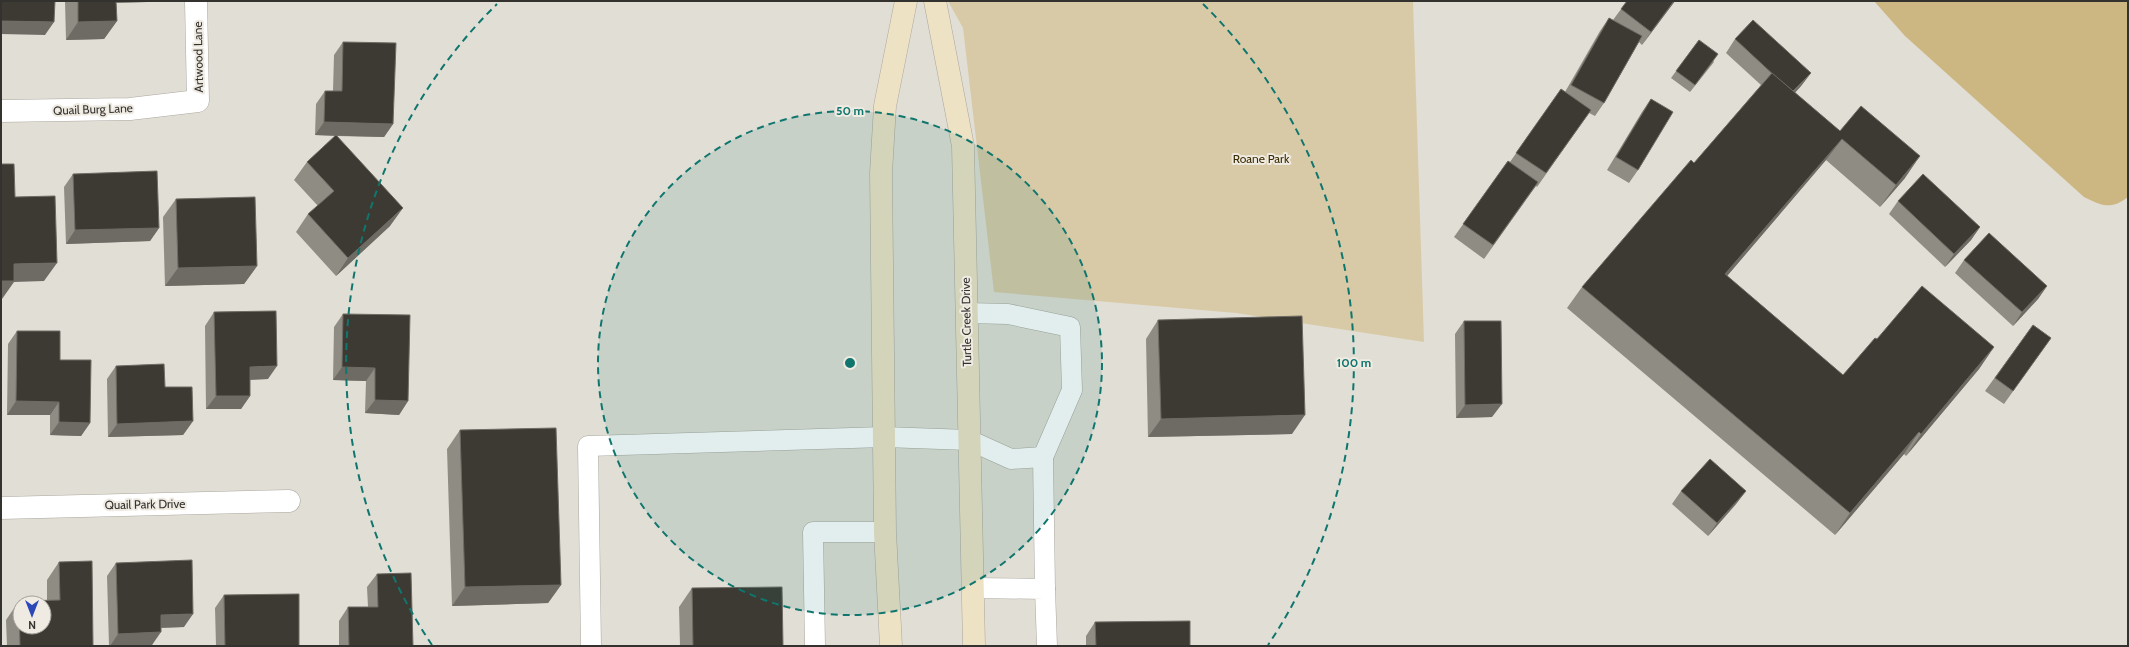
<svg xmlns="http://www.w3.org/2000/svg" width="2129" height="647" font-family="Cabin,sans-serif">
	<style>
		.green { fill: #d9caa7 }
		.water { fill: #ccb681 }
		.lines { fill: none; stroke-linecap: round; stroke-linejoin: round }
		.lane-casing { stroke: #aba79f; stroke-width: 21 }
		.street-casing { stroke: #aba79f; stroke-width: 23 }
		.secondary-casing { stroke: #aba79f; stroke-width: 23 }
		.lane { stroke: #fff; stroke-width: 20 }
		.street { stroke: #fff; stroke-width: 22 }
		.secondary { stroke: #eee2c5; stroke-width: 22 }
		.wall { fill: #8f8c84 }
		.shaded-wall { fill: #6e6b64 }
		.building { fill: #3d3a33; stroke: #6e6b64; fill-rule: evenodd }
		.ring { fill: none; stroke: #0f766e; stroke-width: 2; stroke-dasharray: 7 5 }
		.labels { text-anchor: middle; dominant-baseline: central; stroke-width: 4; stroke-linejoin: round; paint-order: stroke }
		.street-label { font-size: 12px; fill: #34322f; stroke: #efebe2 }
		.park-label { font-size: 12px; fill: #3b2c00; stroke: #efebe2 }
		.centre { fill: #0f766e; stroke: #efebe2; stroke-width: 2 }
		.ring-label { font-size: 12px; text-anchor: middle; font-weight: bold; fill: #0f766e; stroke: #efebe2; stroke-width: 4; stroke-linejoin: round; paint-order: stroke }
	</style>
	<rect width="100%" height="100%" fill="#e1ded5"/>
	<path class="green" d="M 948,1 L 1413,1 L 1424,342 L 1236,313 L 994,292 L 963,28 Z"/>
	<path class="water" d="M 1874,1 L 2128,1 L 2128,197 C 2111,210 2102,206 2084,197 L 1905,36 Z"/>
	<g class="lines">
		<g class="lane-casing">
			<g id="lane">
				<path d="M 966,313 L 1008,314 L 1070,327 L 1072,390 L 1043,457"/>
				<path d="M 973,588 L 1045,589 L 1047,646"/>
				<path d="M 591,646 L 588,446 L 884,437 L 969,440 L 1011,459 L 1043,457 L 1045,589"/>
				<path d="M 815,646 L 813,532 L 885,532"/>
			</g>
		</g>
		<g class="street-casing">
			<g id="street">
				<path d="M 1,111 L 130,109 L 198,101 L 196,1"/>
				<path d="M 1,508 L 289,501"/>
			</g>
		</g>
		<g class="secondary-casing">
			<g id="secondary">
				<path d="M 935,1 L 963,146 L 974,646"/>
				<path d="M 891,646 L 885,532 L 881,173 L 885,106 L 906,1"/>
			</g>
		</g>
		<use href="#lane" class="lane"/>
		<use href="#street" class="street"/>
		<use href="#secondary" class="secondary"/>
	</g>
	<g class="wall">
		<path d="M 65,1 L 148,1 L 147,2 L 116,3 L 117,21 L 104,39 L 66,40 Z"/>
		<path d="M 1627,1 L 1675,1 L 1642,45 L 1639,42 L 1604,103 L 1595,116 L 1589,113 L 1537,187 L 1536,186 L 1484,259 L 1454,237 L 1508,161 L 1510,162 L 1561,89 L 1565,92 L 1600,31 L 1609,18 L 1613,20 Z"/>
		<path d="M 1735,39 L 1811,73 L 1801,86 L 1795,93 L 1840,131 L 1905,178 L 1880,207 L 1826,160 L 1727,276 L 1843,375 L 1877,339 L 1994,347 L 1979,369 L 1906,456 L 1904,454 L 1835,535 L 1567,308 L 1582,287 L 1694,163 L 1761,85 L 1726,53 Z"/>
		<path d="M 1699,40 L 1714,62 L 1690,92 L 1671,78 Z"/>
		<path d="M 343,42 L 393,124 L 384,137 L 336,136 L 390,226 L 336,276 L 296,232 L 308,214 L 318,206 L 294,180 L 307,162 L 335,136 L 315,135 L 316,104 L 325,91 L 333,91 L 334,55 Z"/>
		<path d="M 1651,99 L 1638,170 L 1629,183 L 1607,170 L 1642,112 Z"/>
		<path d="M 73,174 L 159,228 L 150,241 L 66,244 L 64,187 Z"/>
		<path d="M 176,199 L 257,266 L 244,284 L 165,286 L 163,217 Z"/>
		<path d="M 1898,201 L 1980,227 L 1971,240 L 1945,267 L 1889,214 Z"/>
		<path d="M 1964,260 L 2047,286 L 2038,299 L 2013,326 L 1955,273 Z"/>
		<path d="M 214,312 L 268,379 L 250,380 L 250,396 L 241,409 L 206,409 L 205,326 Z"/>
		<path d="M 343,314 L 408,401 L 399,415 L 365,413 L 366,381 L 333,380 L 334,327 Z"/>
		<path d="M 1158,320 L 1292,434 L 1148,437 L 1146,339 Z"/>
		<path d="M 1464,321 L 1492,417 L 1456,418 L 1455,334 Z"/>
		<path d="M 2033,325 L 2051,338 L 2004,404 L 1985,391 Z"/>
		<path d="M 17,331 L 60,360 L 90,423 L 81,436 L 50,435 L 50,415 L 7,415 L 8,344 Z"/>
		<path d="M 116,366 L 193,421 L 183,435 L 108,437 L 107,379 Z"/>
		<path d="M 460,430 L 561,585 L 548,603 L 452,606 L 447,449 Z"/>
		<path d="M 1681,491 L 1746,491 L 1736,504 L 1708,536 L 1672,504 Z"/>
		<path d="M 59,562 L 93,646 L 7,646 L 6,620 L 19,601 L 47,601 L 47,580 Z"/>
		<path d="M 116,563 L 184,627 L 161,628 L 152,645 L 109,646 L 107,576 Z"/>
		<path d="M 377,574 L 413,646 L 339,646 L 339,621 L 348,607 L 368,607 L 367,587 Z"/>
		<path d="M 692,588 L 783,646 L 680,646 L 679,607 Z"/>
		<path d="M 224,595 L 299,646 L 216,646 L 215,608 Z"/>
		<path d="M 1095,622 L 1190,646 L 1086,646 L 1086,636 Z"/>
	</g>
	<g class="shaded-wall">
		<path d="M 105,1 L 148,1 L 147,2 L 103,3 Z"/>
		<path d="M 1674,1 L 1675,1 L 1642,45 L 1651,32 Z"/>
		<path d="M 1,21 L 54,22 L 45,35 L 1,34 Z"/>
		<path d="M 117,21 L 104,39 L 66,40 L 78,22 Z"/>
		<path d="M 1811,73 L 1801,86 L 1783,105 L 1793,92 Z"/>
		<path d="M 324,122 L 393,124 L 384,137 L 315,135 Z"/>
		<path d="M 1842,139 L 1826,160 L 1710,296 L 1725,274 Z"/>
		<path d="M 1920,156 L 1905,178 L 1880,207 L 1896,185 Z"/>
		<path d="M 403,208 L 390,226 L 336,276 L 348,258 Z"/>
		<path d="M 1980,227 L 1971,240 L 1945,267 L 1954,254 Z"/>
		<path d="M 159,228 L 150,241 L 66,244 L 75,230 Z"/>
		<path d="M 57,263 L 44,281 L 14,282 L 2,299 L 1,299 L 1,281 L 14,264 Z"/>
		<path d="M 257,266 L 244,284 L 165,286 L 178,268 Z"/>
		<path d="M 2047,286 L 2038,299 L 2013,326 L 2022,312 Z"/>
		<path d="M 1994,347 L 1979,369 L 1906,456 L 1921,434 Z"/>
		<path d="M 277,366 L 268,379 L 240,380 L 250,367 Z"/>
		<path d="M 342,367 L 375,368 L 366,381 L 333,380 Z"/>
		<path d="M 216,396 L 250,396 L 241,409 L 206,409 Z"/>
		<path d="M 375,400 L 408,401 L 399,415 L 365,413 Z"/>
		<path d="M 16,401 L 59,402 L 50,415 L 7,415 Z"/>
		<path d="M 1502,404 L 1492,417 L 1456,418 L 1465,405 Z"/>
		<path d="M 1305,415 L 1292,434 L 1148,437 L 1161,419 Z"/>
		<path d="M 193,421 L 183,435 L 108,437 L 117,424 Z"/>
		<path d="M 59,422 L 90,423 L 81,436 L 50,435 Z"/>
		<path d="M 1919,432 L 1904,454 L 1835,535 L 1850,513 Z"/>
		<path d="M 1746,491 L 1736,504 L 1708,536 L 1717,523 Z"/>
		<path d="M 561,585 L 548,603 L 452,606 L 465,587 Z"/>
		<path d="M 193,614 L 184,627 L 152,628 L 161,615 Z"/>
		<path d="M 161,632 L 152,645 L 110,646 L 118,634 Z"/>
	</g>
	<g class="building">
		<path d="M 1,1 L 55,1 L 54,22 L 1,21 Z"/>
		<path d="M 78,1 L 116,1 L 117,21 L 78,22 Z"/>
		<path d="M 1627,1 L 1674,1 L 1651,32 L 1621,9 Z"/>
		<path d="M 1609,18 L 1642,36 L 1604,103 L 1571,85 Z"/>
		<path d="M 1753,20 L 1811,73 L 1793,91 L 1777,78 L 1735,39 Z"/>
		<path d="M 1699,40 L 1718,54 L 1695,85 L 1676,71 Z"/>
		<path d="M 343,42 L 396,43 L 393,124 L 324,122 L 325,91 L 342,91 Z"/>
		<path d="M 1772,73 L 1840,131 L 1861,106 L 1920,156 L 1896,185 L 1842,139 L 1725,274 L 1843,375 L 1875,338 L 1877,339 L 1922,286 L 1994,347 L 1921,434 L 1919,432 L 1850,513 L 1582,287 L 1691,160 L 1694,163 Z"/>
		<path d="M 1561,89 L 1591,110 L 1546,173 L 1516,153 Z"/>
		<path d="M 1651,99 L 1673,112 L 1638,170 L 1616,157 Z"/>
		<path d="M 336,135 L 403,208 L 348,258 L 308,214 L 334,191 L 307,162 Z"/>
		<path d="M 1508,161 L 1538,182 L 1493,245 L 1463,224 Z"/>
		<path d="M 1,164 L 14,164 L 15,197 L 55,196 L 57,263 L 14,264 L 14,281 L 1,281 Z"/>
		<path d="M 157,171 L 159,228 L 75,230 L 73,174 Z"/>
		<path d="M 1923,174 L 1980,227 L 1954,254 L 1898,201 Z"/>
		<path d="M 255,197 L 257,266 L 178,268 L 176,199 Z"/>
		<path d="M 1989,233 L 2047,286 L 2022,312 L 1964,260 Z"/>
		<path d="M 276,311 L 277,366 L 250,367 L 250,396 L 216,396 L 214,312 Z"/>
		<path d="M 343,314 L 410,315 L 408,401 L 375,400 L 375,368 L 342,367 Z"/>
		<path d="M 1302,316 L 1305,415 L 1161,419 L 1158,320 Z"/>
		<path d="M 1464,321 L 1501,321 L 1502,404 L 1465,405 Z"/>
		<path d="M 2033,325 L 2051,338 L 2013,391 L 1995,378 Z"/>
		<path d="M 17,331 L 60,331 L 60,360 L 91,360 L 90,423 L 59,422 L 59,402 L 16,401 Z"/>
		<path d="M 164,364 L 165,387 L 192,387 L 193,421 L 117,424 L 116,366 Z"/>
		<path d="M 556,428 L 561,585 L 465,587 L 460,430 Z"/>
		<path d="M 1710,459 L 1746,491 L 1717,523 L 1681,491 Z"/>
		<path d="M 192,560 L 193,614 L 161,615 L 161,632 L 118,634 L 116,563 Z"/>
		<path d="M 92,561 L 93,646 L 20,646 L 19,601 L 60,600 L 59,562 ZM 20,603 L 44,603 L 44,627 L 20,627 Z"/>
		<path d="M 411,573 L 413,646 L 349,646 L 348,607 L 378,607 L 377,574 Z"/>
		<path d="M 782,587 L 783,646 L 693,646 L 692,588 Z"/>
		<path d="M 299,594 L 299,646 L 225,646 L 224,595 Z"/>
		<path d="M 1190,621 L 1190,646 L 1096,646 L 1095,622 Z"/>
	</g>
	<circle cx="850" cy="363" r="252" fill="#0f766e" fill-opacity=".12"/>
	<g class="ring">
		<circle cx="850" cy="363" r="252"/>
		<path d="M432 645A504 504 0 0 1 497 4M1203 4A504 504 0 0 1 1268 645"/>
	</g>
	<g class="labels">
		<g class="street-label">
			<text transform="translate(198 57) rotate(-91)">Artwood Lane</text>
			<text transform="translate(93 109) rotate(-2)">Quail Burg Lane</text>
			<text transform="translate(966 322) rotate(-91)">Turtle Creek Drive</text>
			<text transform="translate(145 504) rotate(-1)">Quail Park Drive</text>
		</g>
		<g class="park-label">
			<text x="1261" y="158">Roane Park</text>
		</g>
	</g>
	<circle cx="850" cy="363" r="6" class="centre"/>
	<g class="ring-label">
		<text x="850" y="115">50 m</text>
		<text x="1354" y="367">100 m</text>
	</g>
	<rect width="2129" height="647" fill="none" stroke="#34322f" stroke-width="4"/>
	<g transform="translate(32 615) rotate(180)"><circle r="19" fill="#efebe2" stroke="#a4a19a"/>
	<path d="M0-3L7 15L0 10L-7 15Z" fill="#2c47b8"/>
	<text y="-6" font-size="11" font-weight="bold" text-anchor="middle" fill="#34322f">N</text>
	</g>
</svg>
